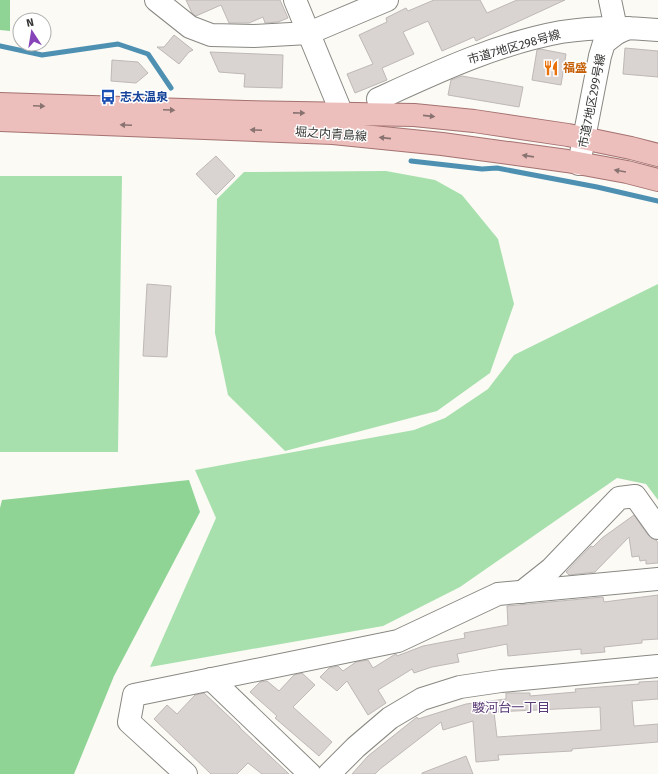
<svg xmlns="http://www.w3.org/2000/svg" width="658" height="774" font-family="'Fira Sans','Noto Sans JP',sans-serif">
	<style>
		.green { fill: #a7e0ac }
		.forest { fill: #8fd495 }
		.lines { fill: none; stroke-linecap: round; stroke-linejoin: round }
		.stream { stroke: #4e90b1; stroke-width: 5 }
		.building { fill: #d9d3d1; stroke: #beb8b6; fill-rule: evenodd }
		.minor-casing { stroke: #898883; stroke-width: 24 }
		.major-casing { stroke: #a47270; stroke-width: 24 }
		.minor { stroke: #fff; stroke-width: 22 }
		.major { stroke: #ecbebc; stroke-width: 22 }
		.oneway { fill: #887371 }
		.labels { text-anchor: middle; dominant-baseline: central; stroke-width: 3; stroke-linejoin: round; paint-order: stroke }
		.street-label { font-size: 12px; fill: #363634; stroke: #fff }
		.food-label { font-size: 12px; font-weight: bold; fill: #c56008; stroke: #fff; text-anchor: start }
		.transit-label { font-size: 12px; font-weight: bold; fill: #164399; stroke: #fff; text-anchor: start }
		.neighbourhood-label { font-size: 13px; fill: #5a3a74; stroke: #fff }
	</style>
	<rect width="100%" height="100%" fill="#fbfaf5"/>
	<g class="green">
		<path d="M 386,171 L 435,180 L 462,195 L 498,239 L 514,304 L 490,373 L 437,411 L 285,451 L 228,395 L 215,333 L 217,199 L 244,172 Z"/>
		<path d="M 122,176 L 118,452 L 0,452 L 0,176 Z"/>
		<path d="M 658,284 L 658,500 L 646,484 L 617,478 L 460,587 L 383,626 L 150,667 L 216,518 L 195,470 L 414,430 L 445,418 L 488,389 L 514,355 Z"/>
	</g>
	<g class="forest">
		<path d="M 0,0 L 10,0 L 10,31 L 0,30 Z"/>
		<path d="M 189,480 L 200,512 L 114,676 L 74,774 L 0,774 L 0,508 L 2,500 Z"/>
	</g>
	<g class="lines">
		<g class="stream">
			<path d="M 0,46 L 42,55 L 118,44 L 148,54 L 171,88"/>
			<path d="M 411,161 L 482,169 L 497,168 L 597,187 L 658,201"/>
		</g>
	</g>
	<g class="building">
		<path d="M 186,0 L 280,0 L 288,18 L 278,22 L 265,23 L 263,17 L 249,23 L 229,23 L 221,5 L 196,16 L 192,13 Z"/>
		<path d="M 434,0 L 480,0 L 487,13 L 517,0 L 565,0 L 476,41 L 474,37 L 442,51 L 428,21 L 403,32 L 414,54 L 382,68 L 387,80 L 355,93 L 347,74 L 373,64 L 359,35 L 387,22 L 386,18 L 406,8 L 408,11 Z"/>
		<path d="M 174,35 L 193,50 L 189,52 L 179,64 L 157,47 L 164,47 Z"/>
		<path d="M 625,48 L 658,51 L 658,77 L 623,74 Z"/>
		<path d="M 540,49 L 566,54 L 561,85 L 532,80 L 537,50 Z"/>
		<path d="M 210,52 L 283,55 L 282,88 L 244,87 L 245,74 L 219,72 Z"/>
		<path d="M 112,60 L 138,62 L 148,73 L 136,83 L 111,81 Z"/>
		<path d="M 462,76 L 523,87 L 519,107 L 448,95 L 451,80 Z"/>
		<path d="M 216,156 L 235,176 L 216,195 L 196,174 Z"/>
		<path d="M 147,284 L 171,286 L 167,357 L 143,356 Z"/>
		<path d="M 634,515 L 648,535 L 653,539 L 656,540 L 658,543 L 658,563 L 646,564 L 646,560 L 640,561 L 639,556 L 632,557 L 629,537 L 595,572 L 569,575 L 566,572 L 591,546 L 593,547 L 602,538 Z"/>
		<path d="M 658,595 L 658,639 L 642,640 L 642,643 L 604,647 L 605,652 L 581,654 L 581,649 L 508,656 L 507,644 L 457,654 L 459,662 L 432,667 L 414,673 L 412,669 L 378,690 L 386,703 L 368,715 L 347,681 L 337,691 L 320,677 L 329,668 L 338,666 L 343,671 L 356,662 L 368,660 L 373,668 L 394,655 L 396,654 L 397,656 L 423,646 L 465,638 L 464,633 L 508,625 L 507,606 L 603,597 L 604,602 Z"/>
		<path d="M 302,673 L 315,685 L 293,707 L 332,742 L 319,756 L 275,718 L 277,716 L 250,692 L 260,682 L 267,681 L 279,691 L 294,675 Z"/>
		<path d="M 658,681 L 658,699 L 632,701 L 634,726 L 658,724 L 658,742 L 572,749 L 572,751 L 498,755 L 499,760 L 476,762 L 473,721 L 443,730 L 441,722 L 380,769 L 375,774 L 352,774 L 368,756 L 417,717 L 418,719 L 466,704 L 506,699 L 506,693 L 530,693 L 530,696 L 576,692 L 575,689 L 639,684 L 639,682 ZM 600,707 L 601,730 L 497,737 L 494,712 Z"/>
		<path d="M 204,693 L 240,727 L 240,728 L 289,774 L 262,774 L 248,763 L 237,774 L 211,774 L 154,719 L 167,705 L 177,714 L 195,695 Z"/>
		<path d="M 466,756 L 473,774 L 422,774 L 422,773 Z"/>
	</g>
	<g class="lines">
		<g class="minor-casing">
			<g id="minor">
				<path d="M 156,0 L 190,27 L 211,35 L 254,36 L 309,33 L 387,0"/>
				<path d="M 295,0 L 342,114"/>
				<path d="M 610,0 L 617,33"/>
				<path d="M 378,99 C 437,72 496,44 561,32 C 592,27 626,27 658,30"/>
				<path d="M 579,164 L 600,56 L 604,43 L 617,33 L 628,28"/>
				<path d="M 522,592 L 551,569 L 619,498 L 635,496 L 658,528"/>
				<path d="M 211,679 L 310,774"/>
				<path d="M 186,774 L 129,722 L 134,695 L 398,641 L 498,594 L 658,579"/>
				<path d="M 329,774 L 356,747 L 390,718 L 422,699 L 460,687 L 501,681 L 658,666"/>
			</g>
		</g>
		<g class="major-casing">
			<g id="major">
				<path d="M 0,104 L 245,112 L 414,115 L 474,121 L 568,135 L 631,148 L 658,155"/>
				<path d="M 0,120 L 333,133 L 442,144 L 567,161 L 627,172 L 658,180"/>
			</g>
		</g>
		<use href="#minor" class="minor"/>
		<use href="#major" class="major"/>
	</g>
	<defs><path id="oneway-solid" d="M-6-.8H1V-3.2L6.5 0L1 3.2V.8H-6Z"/></defs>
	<g class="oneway">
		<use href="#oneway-solid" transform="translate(39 106) rotate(2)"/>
		<use href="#oneway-solid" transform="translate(169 110) rotate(2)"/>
		<use href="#oneway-solid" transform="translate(299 113) rotate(1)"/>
		<use href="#oneway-solid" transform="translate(429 116) rotate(6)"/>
		<use href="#oneway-solid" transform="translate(126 125) rotate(-178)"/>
		<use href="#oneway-solid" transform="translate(256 130) rotate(-178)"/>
		<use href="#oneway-solid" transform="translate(385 138) rotate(-174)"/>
		<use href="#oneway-solid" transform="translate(528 156) rotate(-172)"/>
		<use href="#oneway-solid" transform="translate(620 171) rotate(-170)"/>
	</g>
	<defs>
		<g id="restaurant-bare" transform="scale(1.2)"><path d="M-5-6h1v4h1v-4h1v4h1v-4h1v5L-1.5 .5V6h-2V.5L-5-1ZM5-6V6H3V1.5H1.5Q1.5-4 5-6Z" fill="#e8710a" stroke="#fff" stroke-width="2.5" paint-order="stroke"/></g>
		<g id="bus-bare" transform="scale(1.2)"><path d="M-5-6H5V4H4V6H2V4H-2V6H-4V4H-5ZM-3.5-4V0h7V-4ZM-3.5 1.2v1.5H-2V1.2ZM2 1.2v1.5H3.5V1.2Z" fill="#1a4fb4" stroke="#fff" stroke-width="2.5" paint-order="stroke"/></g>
	</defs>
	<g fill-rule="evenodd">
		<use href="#restaurant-bare" x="551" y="68"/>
		<use href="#bus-bare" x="108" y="97"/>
	</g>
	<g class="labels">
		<g class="street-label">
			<text transform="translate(514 47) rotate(-16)">市道7地区298号線</text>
			<text transform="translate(592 101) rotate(-79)">市道7地区299号線</text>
			<text transform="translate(331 134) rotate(4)">堀之内青島線</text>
		</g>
		<g class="food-label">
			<text x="563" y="68">福盛</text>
		</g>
		<g class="transit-label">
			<text x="120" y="97">志太温泉</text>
		</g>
		<g class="neighbourhood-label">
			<text x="511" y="707">駿河台一丁目</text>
		</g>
	</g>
	<g transform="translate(32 32) rotate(348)"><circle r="19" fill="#ffffff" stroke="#afafae"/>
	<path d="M0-3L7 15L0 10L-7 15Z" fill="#8744b8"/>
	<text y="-6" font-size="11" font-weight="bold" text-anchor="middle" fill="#363634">N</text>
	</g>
</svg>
